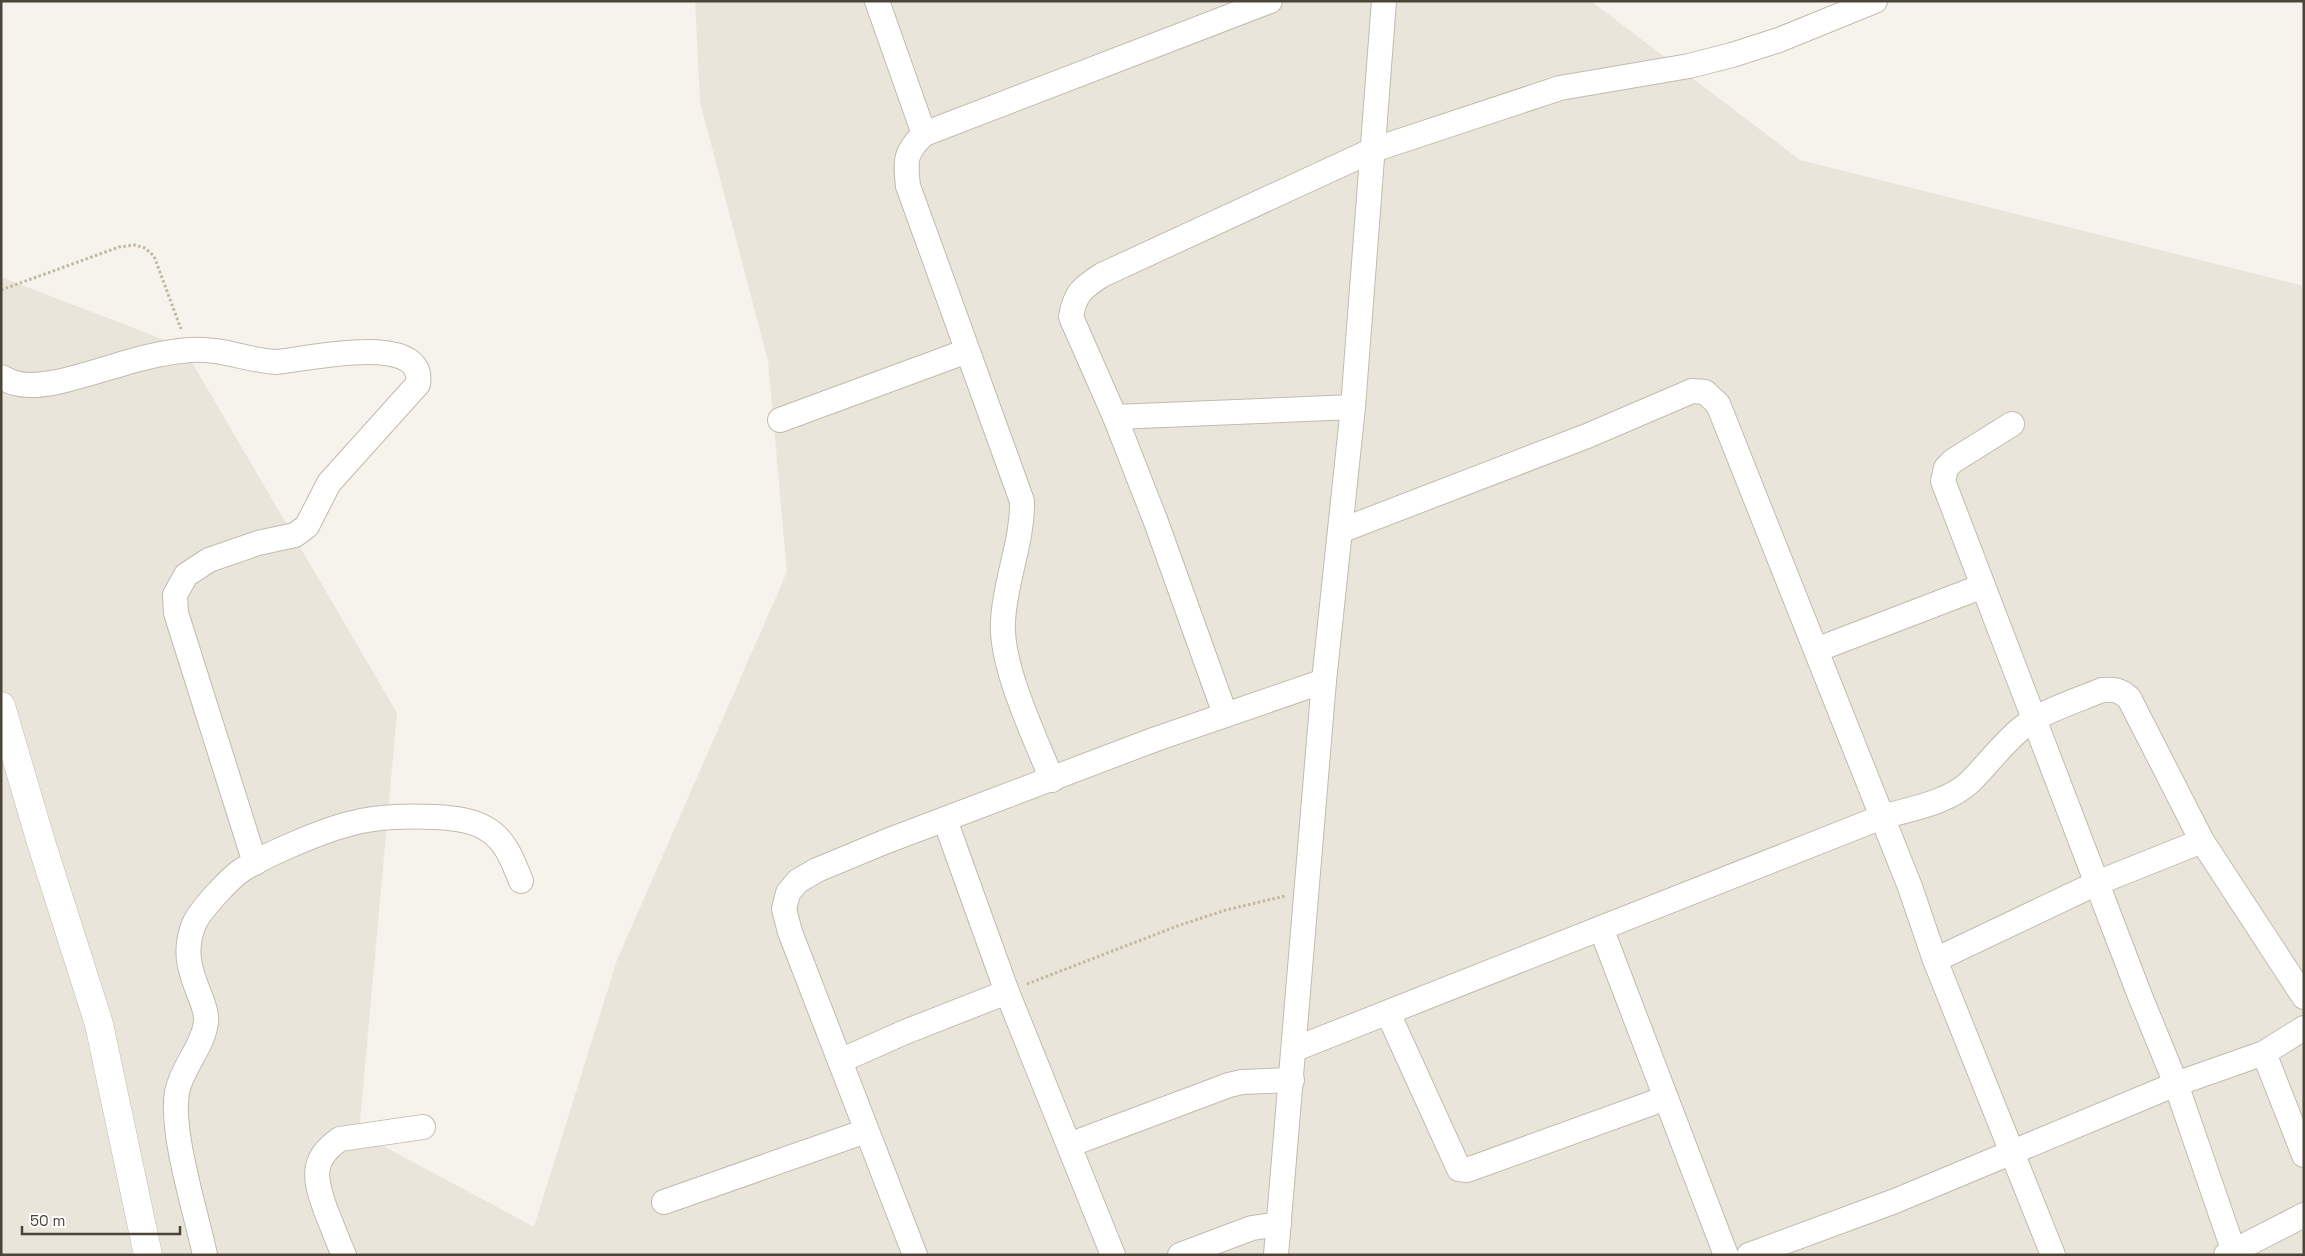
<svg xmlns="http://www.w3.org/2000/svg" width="2305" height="1256" font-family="'Space Grotesk',sans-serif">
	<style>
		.residential { fill: #eae5da }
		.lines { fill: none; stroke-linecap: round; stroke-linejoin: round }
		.minor-casing { stroke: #c2bbae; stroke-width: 26 }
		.tertiary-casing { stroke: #c2bbae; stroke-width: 29 }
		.path { stroke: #c4b79f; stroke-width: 3; stroke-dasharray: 2.5 2.5; stroke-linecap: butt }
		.minor { stroke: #fff; stroke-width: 24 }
		.tertiary { stroke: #fff; stroke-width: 28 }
	</style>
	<rect width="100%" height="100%" fill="#f6f3ec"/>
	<path class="residential" d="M 695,1 L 1591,1 L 1800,160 L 2304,286 L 2304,1255 L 1,1255 L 1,277 L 183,347 L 397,713 L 359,1133 L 534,1227 L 617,960 L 787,572 L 768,361 L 700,102 Z"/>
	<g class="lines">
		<g class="minor-casing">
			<g id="minor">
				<path d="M 877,1 L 924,134 C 905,152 905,160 908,186 L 1022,501 C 1023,541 1005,580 1003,621 C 1000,666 1035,737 1052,780"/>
				<path d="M 924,134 L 1270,1"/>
				<path d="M 1,377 C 6,379 10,382 15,383 C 42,391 89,373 115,366 C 140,358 164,352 190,350 C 223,348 245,360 276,362 C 304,360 426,330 418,384 L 329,483 L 307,526 L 295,535 L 258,543 L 209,560 L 186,575 L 175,595 L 176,613 L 255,863"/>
				<path d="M 1115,417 L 1353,407"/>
				<path d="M 780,420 L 967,351"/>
				<path d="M 2012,424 L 1953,461 L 1946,468 L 1943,481 L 2140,996 L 2176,1084 L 2235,1255"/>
				<path d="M 1340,531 L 1587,436 L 1692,391 L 1705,392 L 1718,404 L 1910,887 L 1935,960 L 2053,1255"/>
				<path d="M 1816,650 L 1983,586"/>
				<path d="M 1225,714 L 1156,522 L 1115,417 L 1071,317 C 1075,293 1082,288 1102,275 L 1373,150 L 1560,88 L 1689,66 L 1732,55 L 1779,40 L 1875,1"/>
				<path d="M 945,820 L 1007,992 L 1113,1255"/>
				<path d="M 1601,928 L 1726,1255"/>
				<path d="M 1935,960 L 2097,883 L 2202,841"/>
				<path d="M 1388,1013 L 1459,1169 L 1467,1170 L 1666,1098"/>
				<path d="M 1295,1049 L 1882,817 C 1911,809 1947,803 1970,782 C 1988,764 2003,743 2023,727 C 2045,710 2076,701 2102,690 C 2114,689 2120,690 2129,698 L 2202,841 L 2304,997"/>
				<path d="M 2264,1053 L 2304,1155"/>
				<path d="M 840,1061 L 905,1032 L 1007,992"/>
				<path d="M 1069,1145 L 1229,1085 L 1242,1082 L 1292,1080"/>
				<path d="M 664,1202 L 866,1131"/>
				<path d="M 205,1255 C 196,1212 170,1132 177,1092 C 182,1067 203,1047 206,1022 C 207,1014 203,1004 200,996 C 190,971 183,951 194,924 C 200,910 229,879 242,870 C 267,854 323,830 353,823 C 380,816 407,816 435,817 C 454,818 474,820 490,831 C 507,843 513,862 521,881"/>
				<path d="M 344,1255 C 337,1240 332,1225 326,1211 C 315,1180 309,1160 340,1139 L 423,1127"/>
				<path d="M 915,1255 L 790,932 L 784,909 L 788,893 L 798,881 L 817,870 L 887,841 L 1156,739 L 1324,681"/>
				<path d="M 1180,1255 L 1252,1228 L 1279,1224"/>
				<path d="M 1276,1255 L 1324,681 L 1353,407 L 1384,1"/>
				<path d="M 1749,1255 L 1895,1201 L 2176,1084 L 2264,1053 L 2304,1028"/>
				<path d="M 2226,1255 L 2304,1215"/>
			</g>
		</g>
		<g class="tertiary-casing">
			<path id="tertiary" d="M 1,706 L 41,842 L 99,1024 L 148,1255"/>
		</g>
		<g class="path">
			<path d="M 1,290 L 119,247 L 135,245 L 145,248 L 154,256 L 181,329"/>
			<path d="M 1027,984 L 1180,925 L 1226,910 L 1285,896"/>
		</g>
		<use href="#minor" class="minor"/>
		<use href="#tertiary" class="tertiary"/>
	</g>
	<rect width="2305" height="1256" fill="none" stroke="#4b4439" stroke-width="5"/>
	<path d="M22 1226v8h158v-8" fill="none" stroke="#4b4439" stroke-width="2.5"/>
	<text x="30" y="1226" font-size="15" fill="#4b4439" stroke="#ffffff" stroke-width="4" paint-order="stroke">50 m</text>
</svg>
